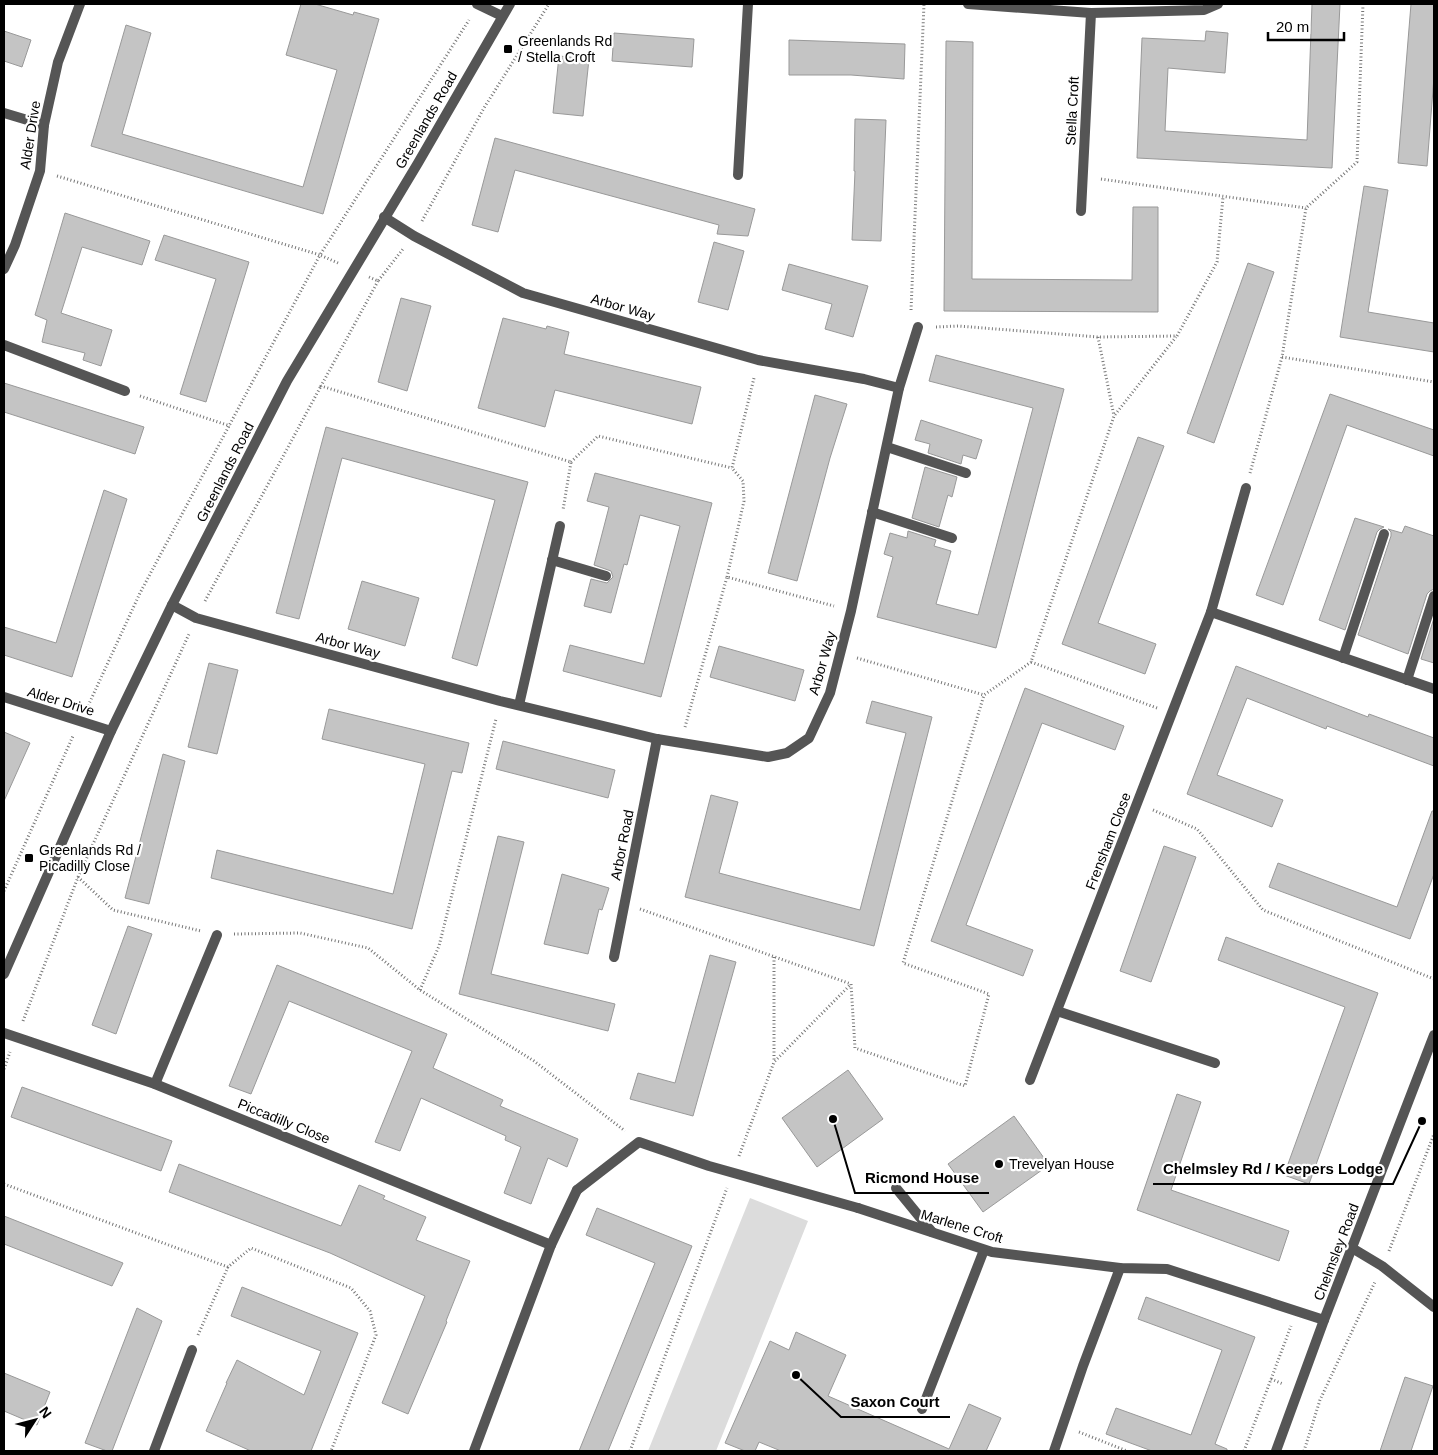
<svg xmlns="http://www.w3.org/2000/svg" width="1438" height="1455" font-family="Arial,sans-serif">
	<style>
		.green { fill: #dcdcdc }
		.building { fill: #c4c4c4; stroke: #999 }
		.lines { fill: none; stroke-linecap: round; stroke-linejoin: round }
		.path { stroke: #777; stroke-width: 3; stroke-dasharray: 1 2.5; stroke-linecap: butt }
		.service { stroke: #555; stroke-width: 10 }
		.minor { stroke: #555; stroke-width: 10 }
		.tertiary { stroke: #555; stroke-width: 10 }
		.poi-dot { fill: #000; stroke: #fff; stroke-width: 2 }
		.labels { text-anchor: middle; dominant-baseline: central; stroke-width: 4.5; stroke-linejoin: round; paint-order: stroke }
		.poi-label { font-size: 14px; fill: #000; stroke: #fff; text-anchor: start }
		.street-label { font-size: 14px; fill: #000; stroke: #fff }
		.leader { fill: none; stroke: #000; stroke-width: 2 }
		.callout-dot { fill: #000; stroke: #fff; stroke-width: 2 }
		.callout-label { font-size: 15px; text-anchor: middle; font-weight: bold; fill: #000; stroke: #fff; stroke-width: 4.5; stroke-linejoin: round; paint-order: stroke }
	</style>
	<rect width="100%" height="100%" fill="#fff"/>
	<path class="green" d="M 750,1198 L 808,1221 L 716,1451 L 648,1451 Z"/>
	<g class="building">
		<path d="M 301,4 L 315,4 L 353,15 L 354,12 L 379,19 L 323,214 L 91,146 L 126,25 L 151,33 L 122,134 L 303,187 L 337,70 L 286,55 Z"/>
		<path d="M 1312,4 L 1340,4 L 1332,168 L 1137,158 L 1142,38 L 1205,41 L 1206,31 L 1228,33 L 1225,73 L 1168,68 L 1165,131 L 1307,140 Z"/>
		<path d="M 1411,4 L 1434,4 L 1434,77 L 1427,166 L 1398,163 Z"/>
		<path d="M 4,31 L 31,40 L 22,67 L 4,61 Z"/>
		<path d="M 614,33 L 694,39 L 692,67 L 612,61 Z"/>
		<path d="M 789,40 L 905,44 L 904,79 L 851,75 L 789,75 Z"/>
		<path d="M 946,41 L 973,42 L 972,279 L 1132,280 L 1133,207 L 1158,207 L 1158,312 L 944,311 Z"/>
		<path d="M 559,56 L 589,59 L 583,116 L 553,113 Z"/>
		<path d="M 855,119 L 886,120 L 881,241 L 852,240 L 855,171 L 854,171 Z"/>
		<path d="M 495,138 L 755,209 L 748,236 L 717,234 L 719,225 L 515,170 L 498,232 L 472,225 Z"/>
		<path d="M 1364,186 L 1388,190 L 1368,312 L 1434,323 L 1434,352 L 1340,337 Z"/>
		<path d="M 65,213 L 150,241 L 142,265 L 82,247 L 61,313 L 112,330 L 101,366 L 83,360 L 85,353 L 42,342 L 47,320 L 35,315 Z"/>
		<path d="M 164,235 L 249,262 L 206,402 L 180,394 L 216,279 L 155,260 Z"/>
		<path d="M 714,242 L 744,251 L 728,310 L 698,302 Z"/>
		<path d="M 1248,263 L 1274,272 L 1214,443 L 1187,433 Z"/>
		<path d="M 789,264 L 868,286 L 853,337 L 825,329 L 832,304 L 782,290 Z"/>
		<path d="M 401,298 L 431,306 L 407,391 L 378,382 Z"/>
		<path d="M 503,318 L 546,329 L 547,326 L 569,332 L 564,354 L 701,387 L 692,424 L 555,390 L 545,427 L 478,408 Z"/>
		<path d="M 936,355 L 1064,389 L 996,648 L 877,617 L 893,557 L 884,554 L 890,533 L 907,538 L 908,531 L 936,540 L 934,546 L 951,551 L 936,604 L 978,615 L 1033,408 L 929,381 Z"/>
		<path d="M 4,383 L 144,427 L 135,454 L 4,412 Z"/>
		<path d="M 1330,394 L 1434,430 L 1434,456 L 1347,425 L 1283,605 L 1256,595 Z"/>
		<path d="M 815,395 L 847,404 L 830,458 L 797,581 L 768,573 Z"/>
		<path d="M 921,420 L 982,440 L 976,459 L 963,455 L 961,464 L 928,453 L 930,444 L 915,440 Z"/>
		<path d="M 326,427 L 528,482 L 477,666 L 452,658 L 495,500 L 342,458 L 299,619 L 276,613 Z"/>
		<path d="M 1138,437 L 1164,446 L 1098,623 L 1156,644 L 1145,674 L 1062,644 Z"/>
		<path d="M 925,467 L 957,477 L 952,497 L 948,495 L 939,527 L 912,518 Z"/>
		<path d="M 595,473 L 712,503 L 661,697 L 563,671 L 570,645 L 644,664 L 680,526 L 640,515 L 627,565 L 624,564 L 611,613 L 584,606 L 591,579 L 607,583 L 613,577 L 611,571 L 594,565 L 609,507 L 587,501 Z"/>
		<path d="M 104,490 L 127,499 L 72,677 L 4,655 L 4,627 L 56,643 Z"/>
		<path d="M 1355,518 L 1384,527 L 1380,529 L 1377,532 L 1345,630 L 1319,620 Z"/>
		<path d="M 1405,526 L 1434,536 L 1434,589 L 1430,591 L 1427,594 L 1408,654 L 1358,635 L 1391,536 L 1391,532 L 1388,529 L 1402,533 Z"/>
		<path d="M 362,581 L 419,598 L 405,646 L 348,629 Z"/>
		<path d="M 1434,618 L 1434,663 L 1421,659 Z"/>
		<path d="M 719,646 L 804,670 L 795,701 L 710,677 Z"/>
		<path d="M 209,663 L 238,670 L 217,754 L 188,747 Z"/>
		<path d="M 1236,666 L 1368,717 L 1369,714 L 1434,738 L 1434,766 L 1327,726 L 1326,729 L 1247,698 L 1217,775 L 1283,800 L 1272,827 L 1187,794 Z"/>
		<path d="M 1025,688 L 1124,726 L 1115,750 L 1042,723 L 966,925 L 1033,950 L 1023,976 L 931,941 Z"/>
		<path d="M 872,701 L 932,717 L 874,946 L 685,897 L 711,795 L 738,802 L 719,873 L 860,910 L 906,733 L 866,723 Z"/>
		<path d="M 329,709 L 469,743 L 462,773 L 452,771 L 412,929 L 211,878 L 217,850 L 393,894 L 425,764 L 322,739 Z"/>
		<path d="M 4,732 L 30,743 L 4,801 Z"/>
		<path d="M 503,741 L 615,770 L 608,798 L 496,769 Z"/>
		<path d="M 163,754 L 185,761 L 149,904 L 125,898 Z"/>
		<path d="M 1432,811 L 1434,811 L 1434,874 L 1410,939 L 1269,887 L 1278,863 L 1397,907 Z"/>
		<path d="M 498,836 L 524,842 L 491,974 L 615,1004 L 608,1031 L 459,994 Z"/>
		<path d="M 1164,846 L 1196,857 L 1151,982 L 1120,971 Z"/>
		<path d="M 562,874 L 609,888 L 602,910 L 599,909 L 588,954 L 544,944 Z"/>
		<path d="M 128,926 L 152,934 L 116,1034 L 92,1025 Z"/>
		<path d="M 1226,937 L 1378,993 L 1309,1184 L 1284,1175 L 1345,1007 L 1218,960 Z"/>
		<path d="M 710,955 L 736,962 L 693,1116 L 630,1099 L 638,1073 L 675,1083 Z"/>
		<path d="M 277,965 L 447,1034 L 433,1068 L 503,1100 L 500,1106 L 578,1139 L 567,1167 L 548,1158 L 531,1204 L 504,1193 L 521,1147 L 505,1140 L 506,1136 L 421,1098 L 400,1151 L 375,1142 L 412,1051 L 289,1001 L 251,1094 L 229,1086 Z"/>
		<path d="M 848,1070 L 883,1119 L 817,1167 L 782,1118 Z"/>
		<path d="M 22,1087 L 172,1141 L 161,1171 L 11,1117 Z"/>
		<path d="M 1177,1094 L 1201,1102 L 1171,1190 L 1289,1231 L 1279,1261 L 1137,1210 Z"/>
		<path d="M 1014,1116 L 1049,1165 L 983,1212 L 948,1164 Z"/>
		<path d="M 179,1164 L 341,1226 L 359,1185 L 385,1196 L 383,1199 L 426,1217 L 416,1240 L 470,1261 L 446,1321 L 447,1322 L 408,1414 L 382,1403 L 425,1296 L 330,1253 L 169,1192 Z"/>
		<path d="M 597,1208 L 692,1246 L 608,1451 L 579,1451 L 655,1263 L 586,1235 Z"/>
		<path d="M 4,1216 L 123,1263 L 112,1286 L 4,1244 Z"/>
		<path d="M 242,1287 L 358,1333 L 311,1451 L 251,1451 L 206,1431 L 227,1383 L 226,1383 L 237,1360 L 304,1395 L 321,1351 L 231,1316 Z"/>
		<path d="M 1146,1297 L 1255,1337 L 1215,1444 L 1227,1449 L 1227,1451 L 1152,1451 L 1106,1434 L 1116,1408 L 1191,1435 L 1222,1350 L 1138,1319 Z"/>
		<path d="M 137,1308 L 162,1321 L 112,1451 L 107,1451 L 85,1443 Z"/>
		<path d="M 796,1332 L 846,1355 L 828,1396 L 949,1449 L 969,1404 L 1001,1418 L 986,1451 L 781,1451 L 759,1442 L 755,1451 L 745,1451 L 725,1443 L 770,1341 L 789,1350 Z"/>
		<path d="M 4,1373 L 50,1392 L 37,1425 L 4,1411 Z"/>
		<path d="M 1405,1377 L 1433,1386 L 1411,1451 L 1380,1451 Z"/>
	</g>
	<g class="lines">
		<g class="path">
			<path d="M 57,176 L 320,255 L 140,593 L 88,706"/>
			<path d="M 1101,179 L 1306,208"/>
			<path d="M 422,221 L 484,108 L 549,4"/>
			<path d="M 338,263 L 320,255 L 469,20"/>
			<path d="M 369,277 L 378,281 L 403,249"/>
			<path d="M 378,281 L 321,386 L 571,462 L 563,510"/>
			<path d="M 911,310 L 924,4"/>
			<path d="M 936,327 L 958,326 L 1098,337 L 1177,336 L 1217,262 L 1223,197"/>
			<path d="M 1098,337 L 1114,416"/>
			<path d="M 1282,357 L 1434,382"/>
			<path d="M 140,396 L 230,426"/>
			<path d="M 571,462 L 598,436 L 732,468"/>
			<path d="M 1250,473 L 1282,357 L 1306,208 L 1357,162 L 1363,4"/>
			<path d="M 727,577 L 744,501 L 743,481 L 732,468 L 754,378"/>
			<path d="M 205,601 L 321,386"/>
			<path d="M 857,658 L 984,695 L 1031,662"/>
			<path d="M 1157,708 L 1031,662 L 1114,416 L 1176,337"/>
			<path d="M 685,727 L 727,577 L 834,606"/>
			<path d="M 1153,810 L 1197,829 L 1263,910 L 1434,979"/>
			<path d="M 78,877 L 113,910 L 201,931"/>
			<path d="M 4,891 L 73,736"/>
			<path d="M 640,909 L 851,984"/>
			<path d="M 234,934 L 300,933 L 368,948 L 420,990 L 534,1061 L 625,1131"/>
			<path d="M 774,957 L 774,1061"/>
			<path d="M 420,990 L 439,946 L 496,719"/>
			<path d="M 23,1021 L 78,877 L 189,634"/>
			<path d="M 4,1069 L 10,1052"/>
			<path d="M 739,1156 L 774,1062 L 851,984 L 855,1048 L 965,1086 L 989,994 L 903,963 L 984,695"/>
			<path d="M 4,1184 L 228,1267 L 251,1248 L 351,1288 L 370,1311 L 376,1335 L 331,1451"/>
			<path d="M 1389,1251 L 1434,1134"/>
			<path d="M 198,1335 L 228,1267"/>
			<path d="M 1271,1379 L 1283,1384"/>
			<path d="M 1079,1432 L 1127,1451"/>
			<path d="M 630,1451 L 727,1188"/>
			<path d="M 1244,1451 L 1291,1326"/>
			<path d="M 1304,1451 L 1320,1400 L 1375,1282"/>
		</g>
		<g class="service">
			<path d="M 738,175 L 748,4"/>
			<path d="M 887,447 L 966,473"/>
			<path d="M 872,512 L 952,538"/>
			<path d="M 1343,658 L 1384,534"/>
			<path d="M 1407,680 L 1434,596"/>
			<path d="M 1057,1011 L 1215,1063"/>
			<path d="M 896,1188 L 932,1232"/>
			<path d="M 577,1190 L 639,1142 L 709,1166 L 858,1208"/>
			<path d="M 922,1409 L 984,1250"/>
		</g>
		<g class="minor">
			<path d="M 477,4 L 502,16"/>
			<path d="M 968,4 L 1091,13 L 1204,10 L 1218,4"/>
			<path d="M 4,113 L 44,125"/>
			<path d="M 1081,211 L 1091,13"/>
			<path d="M 384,217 L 414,236 L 523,293 L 758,360 L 864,379 L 899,388"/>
			<path d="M 4,269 L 15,245 L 40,171 L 44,125 L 58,62 L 80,4"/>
			<path d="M 4,345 L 125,391"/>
			<path d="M 552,560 L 606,576"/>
			<path d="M 172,605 L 196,618 L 500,701 L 657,739 L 768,757 L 787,753 L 809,738 L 830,693 L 851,611 L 899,388 L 918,327"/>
			<path d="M 1211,612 L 1434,689"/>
			<path d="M 4,697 L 111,731"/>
			<path d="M 519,705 L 560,526"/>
			<path d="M 614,957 L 657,739"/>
			<path d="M 4,1033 L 155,1084 L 551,1245"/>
			<path d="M 1030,1080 L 1211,612 L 1246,488"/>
			<path d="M 155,1084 L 217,935"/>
			<path d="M 858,1208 L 992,1252 L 1120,1268 L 1167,1269 L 1324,1320"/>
			<path d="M 154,1451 L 192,1350"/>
			<path d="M 474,1451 L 551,1245 L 577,1190"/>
			<path d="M 1054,1451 L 1083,1366 L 1120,1268"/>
		</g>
		<g class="tertiary">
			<path d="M 4,974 L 111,731 L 172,605 L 287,381 L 418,163 L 510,4"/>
			<path d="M 1352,1248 L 1382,1266 L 1434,1307"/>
			<path d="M 1276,1451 L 1324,1320 L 1434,1035"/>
		</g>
	</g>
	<g class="poi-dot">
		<rect x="503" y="44" width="10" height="10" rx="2.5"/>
		<rect x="24" y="853" width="10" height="10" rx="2.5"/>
		<circle cx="999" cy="1164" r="5"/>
	</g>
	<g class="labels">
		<g class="poi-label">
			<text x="518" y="41">Greenlands Rd<tspan x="518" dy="16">/ Stella Croft</tspan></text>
			<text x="39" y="850">Greenlands Rd /<tspan x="39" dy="16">Picadilly Close</tspan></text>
			<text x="1009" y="1164">Trevelyan House</text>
		</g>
		<g class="street-label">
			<text transform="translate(1072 111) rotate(-87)">Stella Croft</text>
			<text transform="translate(426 120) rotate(-60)">Greenlands Road</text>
			<text transform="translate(30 135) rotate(-81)">Alder Drive</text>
			<text transform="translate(623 307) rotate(16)">Arbor Way</text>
			<text transform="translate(225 472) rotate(-63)">Greenlands Road</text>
			<text transform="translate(348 645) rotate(15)">Arbor Way</text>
			<text transform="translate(822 663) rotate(-74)">Arbor Way</text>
			<text transform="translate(61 701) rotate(17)">Alder Drive</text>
			<text transform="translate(1108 841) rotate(-69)">Frensham Close</text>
			<text transform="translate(622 845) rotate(-79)">Arbor Road</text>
			<text transform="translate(284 1121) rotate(22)">Piccadilly Close</text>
			<text transform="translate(962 1226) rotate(17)">Marlene Croft</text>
			<text transform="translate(1336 1252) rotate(-69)">Chelmsley Road</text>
		</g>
	</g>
	<path class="leader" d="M1422 1121L1393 1184H1153M833 1119L855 1193H989M796 1375L841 1417H950"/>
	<g class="callout-dot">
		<circle cx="1422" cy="1121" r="5"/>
		<circle cx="833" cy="1119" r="5"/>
		<circle cx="796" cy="1375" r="5"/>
	</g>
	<g class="callout-label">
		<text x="1273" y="1174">Chelmsley Rd / Keepers Lodge</text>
		<text x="922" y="1183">Ricmond House</text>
		<text x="895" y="1407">Saxon Court</text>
	</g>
	<rect width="1438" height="1455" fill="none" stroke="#000000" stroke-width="10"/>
	<g transform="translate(35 1420) rotate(54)" stroke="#ffffff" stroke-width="4" paint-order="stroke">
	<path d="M0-4L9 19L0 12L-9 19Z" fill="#000000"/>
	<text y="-8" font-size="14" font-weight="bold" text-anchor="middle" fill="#000000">N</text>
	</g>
	<path d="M1268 32v8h76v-8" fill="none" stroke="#000000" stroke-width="2.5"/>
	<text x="1276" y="32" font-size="15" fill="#000000" stroke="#ffffff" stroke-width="4" paint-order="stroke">20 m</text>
</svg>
